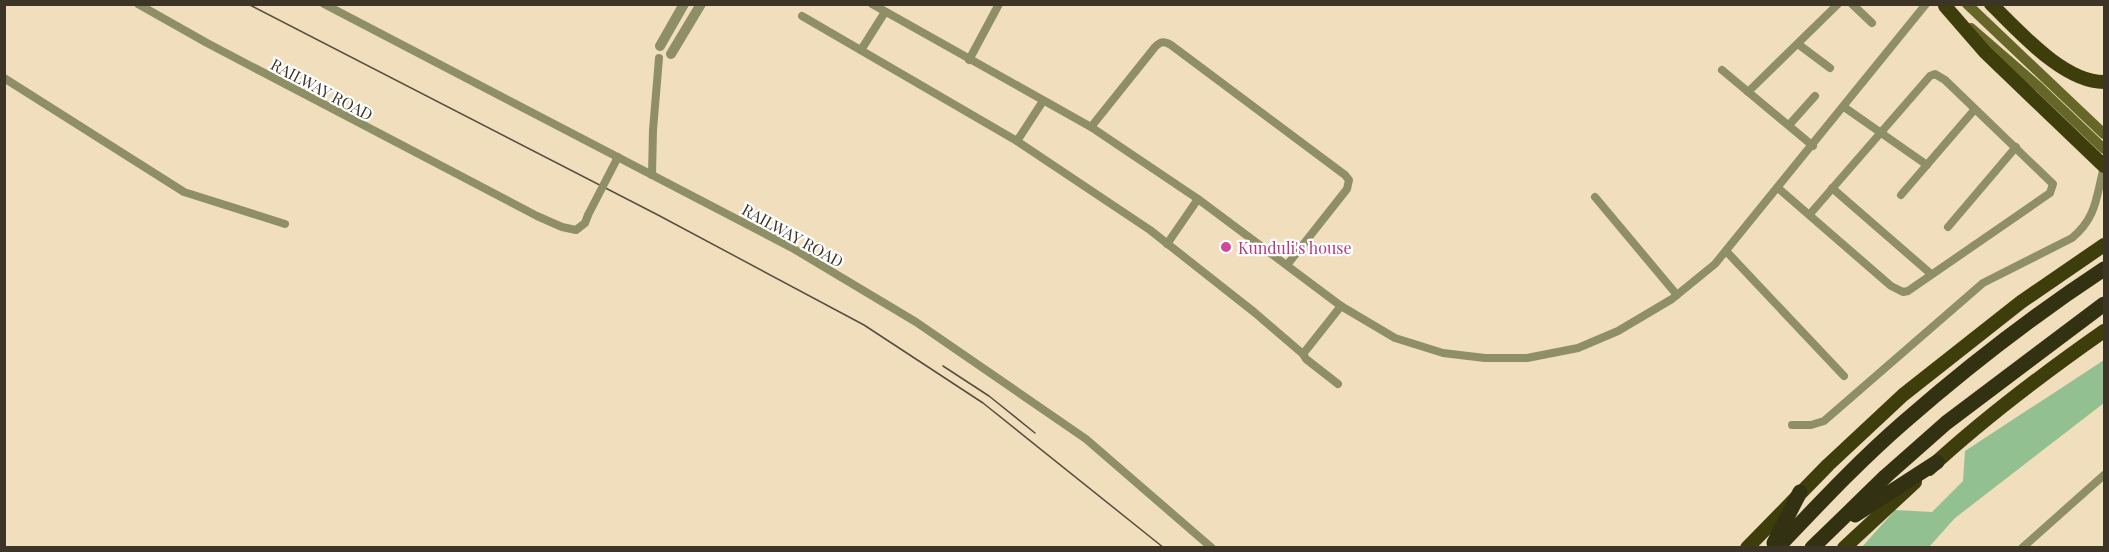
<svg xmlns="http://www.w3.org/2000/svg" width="2109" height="552" font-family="'Playfair Display',serif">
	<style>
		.green { fill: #93c091 }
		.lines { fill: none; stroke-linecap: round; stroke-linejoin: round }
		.minor { stroke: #8e8e67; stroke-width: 8 }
		.tertiary { stroke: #8e8e67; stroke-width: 10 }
		.secondary { stroke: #676629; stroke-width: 10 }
		.trunk { stroke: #3e3e0c; stroke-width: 14 }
		.motorway { stroke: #323112; stroke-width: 15 }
		.tram { stroke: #564e3e; stroke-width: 1.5 }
		.minor-bridge { stroke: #8e8e67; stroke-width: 8 }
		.hotel-dot { fill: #d1479c; stroke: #fff; stroke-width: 2 }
		.labels { text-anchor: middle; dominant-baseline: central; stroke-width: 4.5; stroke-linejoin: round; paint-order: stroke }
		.street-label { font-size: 16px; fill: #3b3427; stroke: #fff }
		.hotel-label { font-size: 16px; fill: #b23c85; stroke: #fff; text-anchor: start }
	</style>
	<rect width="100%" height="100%" fill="#f0debd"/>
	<path class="green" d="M 2104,360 L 2104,403 L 1955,518 L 1929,547 L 1862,547 L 1895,510 L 1932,512 L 1963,481 L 1965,451 Z"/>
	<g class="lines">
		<g class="minor">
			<path d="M 138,4 L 207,43 L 537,216 L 562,227 L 576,230 L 585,223 L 588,215"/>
			<path d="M 324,4 L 794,249 L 916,322 L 1086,439 L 1212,548"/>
			<path d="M 872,4 L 1091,127 L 1198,199 L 1341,306 L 1395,338 L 1443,353 L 1485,358 L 1527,358 L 1578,348 L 1618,331 L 1672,299 L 1715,264 L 1926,4"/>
			<path d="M 1852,4 L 1872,23"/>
			<path d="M 802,16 L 1017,141 L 1150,230 L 1254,312 L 1303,354 L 1306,359 L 1338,384"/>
			<path d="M 1798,44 L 1830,68"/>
			<path d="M 861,50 L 885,12"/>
			<path d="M 969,60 L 999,4"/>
			<path d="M 1722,70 L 1813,146"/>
			<path d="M 4,78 L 184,192 L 285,224"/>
			<path d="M 1748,92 L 1838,4"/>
			<path d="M 1844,107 L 1927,165"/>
			<path d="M 1789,125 L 1815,96"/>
			<path d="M 1091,127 L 1155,47 C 1161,41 1164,41 1171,45 L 1345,175 L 1349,180 L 1347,189 L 1287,265"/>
			<path d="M 1017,141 L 1043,101"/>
			<path d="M 652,175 L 653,130 L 659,58"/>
			<path d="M 1778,188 L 1891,286 L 1903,292 L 1908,291 L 2050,193 L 2053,184 L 1945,80 L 1935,74 L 1930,76 L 1810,214"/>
			<path d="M 1832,188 L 1931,274"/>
			<path d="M 1901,195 L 1975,109"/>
			<path d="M 1595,197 L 1677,295"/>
			<path d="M 1948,227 L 2016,147"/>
			<path d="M 1167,244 L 1198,199"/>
			<path d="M 1726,251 L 1844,376"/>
			<path d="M 1303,354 L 1341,306"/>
			<path d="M 1792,425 L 1811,425 L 1824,421 L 1983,283 L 2072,238 C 2097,217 2096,197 2104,167"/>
			<path d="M 2022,548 L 2104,475"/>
		</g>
		<g class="tertiary">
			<path d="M 660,46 L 684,4"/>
			<path d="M 671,54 L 701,4"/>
		</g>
		<g class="secondary">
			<path d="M 1967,4 L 2104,134"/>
			<path d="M 1971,28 L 2039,87 L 2104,149"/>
		</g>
		<g class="trunk">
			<path d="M 1991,4 C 2019,31 2063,82 2104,82"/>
			<path d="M 1945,6 L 1985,52 L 2104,166"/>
			<path d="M 1929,469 C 1984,418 2044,373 2104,331"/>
			<path d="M 1747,548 L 1828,465 L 1903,395 L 2021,302 L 2104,245"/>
			<path d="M 1844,548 L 1915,482"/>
		</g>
		<g class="motorway">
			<path d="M 1855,515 L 1937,462"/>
			<path d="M 1774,543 L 1800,492"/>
			<path d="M 1777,548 C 1818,505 1859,461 1904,422 C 1967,367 2034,315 2104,269"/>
			<path d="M 1812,548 L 1886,476 L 1946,423 L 2104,304"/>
		</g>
		<g class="tram">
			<path d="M 248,4 L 658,215 L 864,325 L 983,403 L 1164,548"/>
			<path d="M 943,366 L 989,396 L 1035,433"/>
		</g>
		<path class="minor-bridge" d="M 588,215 L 618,157"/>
	</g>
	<circle class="hotel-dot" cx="1226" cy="247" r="6"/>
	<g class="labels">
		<g class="street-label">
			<text transform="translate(322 89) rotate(28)">RAILWAY ROAD</text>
			<text transform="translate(793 235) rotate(29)">RAILWAY ROAD</text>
		</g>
		<g class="hotel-label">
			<text x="1238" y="247">Kunduli's house</text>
		</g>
	</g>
	<rect width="2109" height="552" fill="none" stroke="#3b3427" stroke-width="12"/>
</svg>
